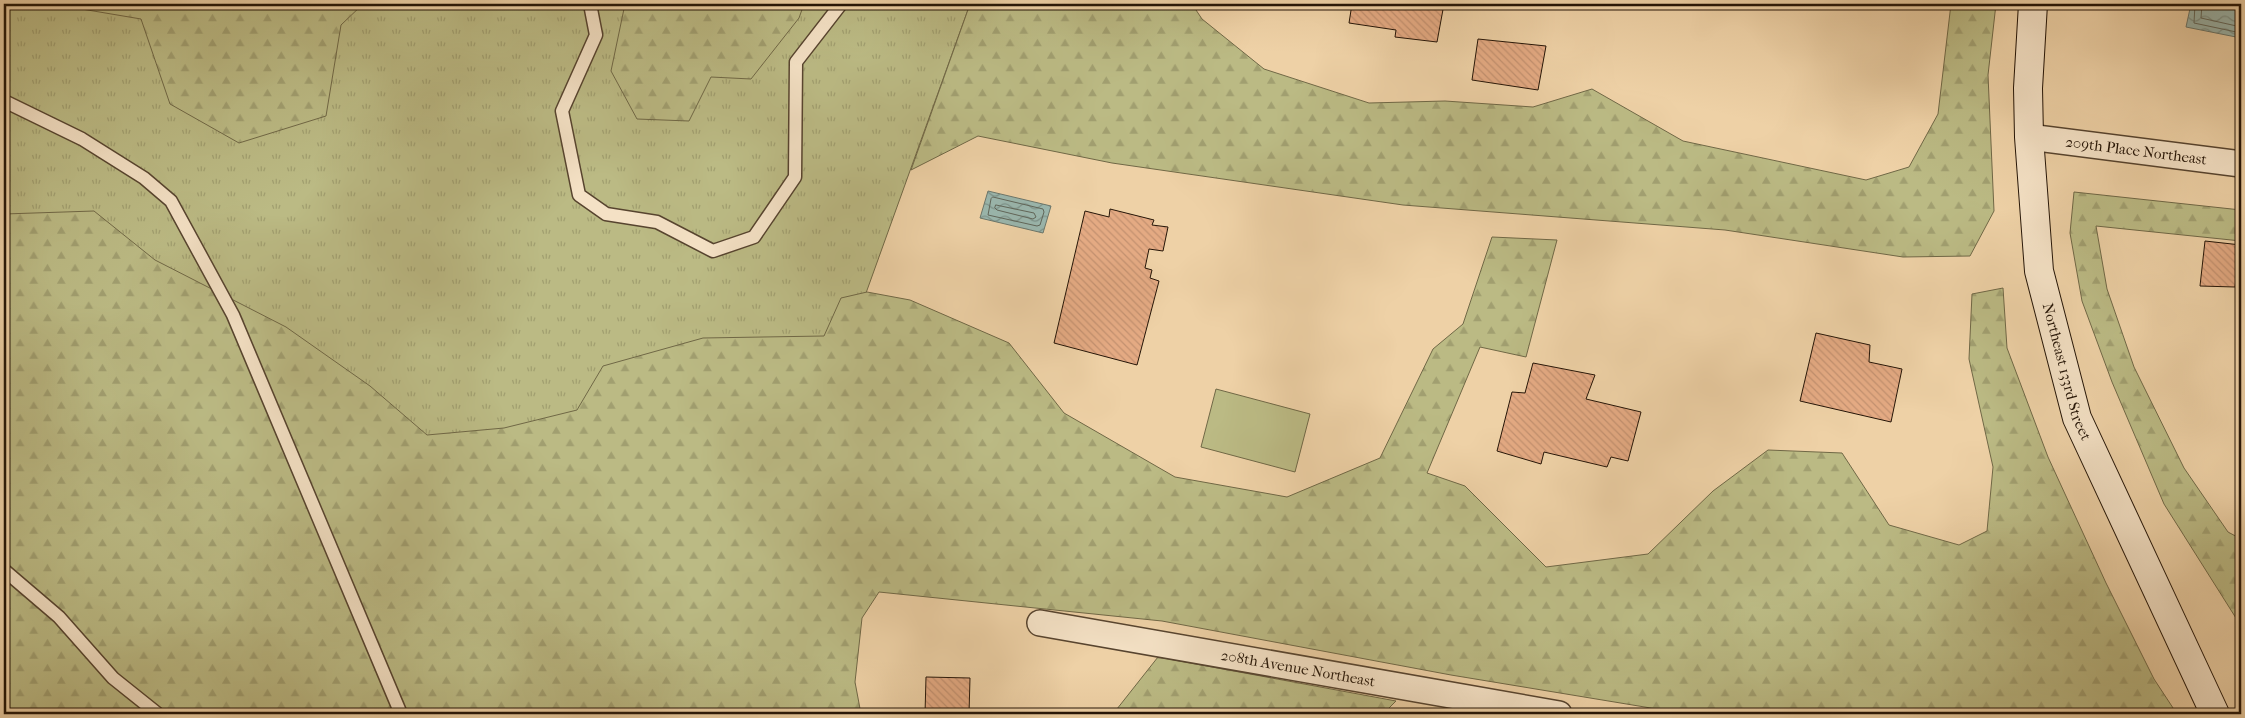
<svg xmlns="http://www.w3.org/2000/svg" width="2245" height="718" font-family="'IM FELL French Canon',serif">
	<style>
		.grass { fill: url(#grass-tufts); stroke: #706846 }
		.forest { fill: url(#forest-firs); stroke: #706846 }
		.green { fill: #bbba84; stroke: #706846 }
		.water { fill: url(#water-waves); stroke: #6b766b }
		.lines { fill: none; stroke-linecap: round; stroke-linejoin: round }
		.shore { stroke: #60665a; stroke-width: 1 }
		.building { fill: url(#building-back-hatch); stroke: #251507 }
		.lane-casing { stroke: #57442f; stroke-width: 15 }
		.street-casing { stroke: #57442f; stroke-width: 28 }
		.secondary-casing { stroke: #251507; stroke-width: 30 }
		.lane { stroke: #f4e1c5; stroke-width: 12 }
		.street { stroke: #f4e1c5; stroke-width: 25 }
		.secondary { stroke: #f4e1c5; stroke-width: 28 }
		.labels { text-anchor: middle; dominant-baseline: central; stroke-width: 4; stroke-linejoin: round; paint-order: stroke }
		.street-label { font-size: 15px; fill: #251507; stroke: #f4e1c5 }
	</style>
	<defs>
		<pattern id="grass-tufts" width="24" height="20" patternUnits="userSpaceOnUse" patternTransform="scale(1.25)"><rect width="24" height="20" fill="#bbba84"/><path d="M3 7l-1-3M5 7V3M7 7l1-3M15 17l-1-3M17 17v-4M19 17l1-3" fill="none" stroke="#a19f70"/></pattern>
		<pattern id="forest-firs" width="22" height="20" patternUnits="userSpaceOnUse" patternTransform="scale(1.25)"><rect width="22" height="20" fill="#bbba84"/><path d="M5 1l3.5 6h-7zM16 11l3.5 6h-7z" fill="#a19f70"/></pattern>
		<pattern id="water-waves" width="16" height="10" patternUnits="userSpaceOnUse" patternTransform="scale(1.25)"><rect width="16" height="10" fill="#9ab6ad"/><path d="M0 5q4-4 8 0t8 0" fill="none" stroke="#7d938b"/></pattern>
		<pattern id="building-back-hatch" width="6" height="6" patternUnits="userSpaceOnUse" patternTransform="scale(1.25)"><rect width="6" height="6" fill="#e4aa83"/><path d="M-1 5l2 2M0 0l6 6M5-1l2 2" fill="none" stroke="#c39170"/></pattern>
	</defs>
	<rect width="100%" height="100%" fill="#eed1a6"/>
	<filter id="stains"><feTurbulence type="fractalNoise" baseFrequency=".004" numOctaves="4"/><feColorMatrix values="0 0 0 0 .2 0 0 0 0 .09 0 0 0 0 .02 0 0 0 .5 -.17"/></filter>
	<radialGradient id="worn" r=".72"><stop offset=".6" stop-color="#630" stop-opacity="0"/><stop offset="1" stop-color="#630" stop-opacity=".3"/></radialGradient>
	<path class="grass" d="M 4,4 L 970,4 L 843,357 L 4,714 Z"/>
	<g class="forest">
		<path d="M 52,4 L 363,4 L 341,25 L 326,116 L 239,143 L 170,104 L 141,19 Z"/>
		<path d="M 625,4 L 804,4 L 799,18 L 751,79 L 711,77 L 689,121 L 637,119 L 611,71 Z"/>
		<path d="M 970,4 L 1192,4 L 1202,19 L 1264,69 L 1369,103 L 1445,101 L 1533,107 L 1592,89 L 1683,141 L 1866,180 L 1909,167 L 1938,114 L 1951,4 L 1996,4 L 1988,75 L 1994,211 L 1970,256 L 1903,257 L 1725,230 L 1403,205 L 1112,163 L 978,136 L 911,170 Z"/>
		<path d="M 2074,192 L 2241,210 L 2241,241 L 2096,226 L 2107,289 L 2134,367 L 2184,468 L 2228,532 L 2241,539 L 2241,626 L 2164,504 L 2112,382 L 2082,301 L 2070,233 Z"/>
		<path d="M 94,211 L 155,260 L 286,327 L 370,386 L 427,435 L 504,428 L 577,410 L 603,366 L 703,338 L 824,336 L 841,298 L 867,292 L 910,300 L 1009,343 L 1064,413 L 1175,477 L 1287,497 L 1380,458 L 1433,349 L 1463,324 L 1492,237 L 1557,240 L 1526,357 L 1480,347 L 1427,473 L 1465,486 L 1546,567 L 1648,554 L 1713,491 L 1768,450 L 1842,453 L 1889,525 L 1959,545 L 1987,531 L 1993,467 L 1969,359 L 1972,294 L 2003,288 L 2007,348 L 2048,457 L 2106,583 L 2154,679 L 2177,714 L 1687,714 L 1451,675 L 1162,621 L 879,592 L 862,618 L 855,682 L 861,714 L 4,714 L 4,214 Z"/>
		<path d="M 1158,657 L 1396,701 L 1383,714 L 1113,714 Z"/>
	</g>
	<path class="green" d="M 1216,389 L 1310,414 L 1295,472 L 1201,447 Z"/>
	<g class="water">
		<path d="M 2191,4 L 2241,4 L 2241,38 L 2186,27 Z"/>
		<path d="M 988,191 L 1051,206 L 1043,233 L 980,218 Z"/>
	</g>
	<g class="lines">
		<g class="shore">
			<path d="M 2195,4 L 2194,23 L 2241,33"/>
			<path d="M 2202,4 L 2201,18 L 2241,27"/>
			<path d="M 993,197 L 1043,209 L 1044,212 L 1040,225 L 1037,226 L 988,215 L 991,199 Z"/>
			<path d="M 996,205 L 1034,213 L 1036,217 L 1033,219 L 997,210 L 995,208 Z"/>
		</g>
	</g>
	<g class="building">
		<path d="M 1352,4 L 1474,4 L 1473,8 L 1444,4 L 1437,42 L 1395,37 L 1396,30 L 1349,23 Z"/>
		<path d="M 1478,39 L 1546,46 L 1538,90 L 1472,80 Z"/>
		<path d="M 1110,209 L 1154,220 L 1152,225 L 1168,227 L 1163,251 L 1149,249 L 1145,268 L 1152,270 L 1150,278 L 1159,281 L 1137,365 L 1054,343 L 1085,211 L 1109,217 Z"/>
		<path d="M 2205,241 L 2241,245 L 2241,276 L 2237,276 L 2235,287 L 2200,286 Z"/>
		<path d="M 1816,333 L 1870,345 L 1869,362 L 1902,369 L 1891,422 L 1800,401 Z"/>
		<path d="M 1533,363 L 1595,375 L 1586,399 L 1641,412 L 1628,461 L 1611,457 L 1607,467 L 1544,452 L 1541,464 L 1497,451 L 1512,392 L 1525,393 Z"/>
		<path d="M 926,677 L 970,678 L 969,714 L 925,714 Z"/>
	</g>
	<g class="lines">
		<g class="lane-casing">
			<g id="lane">
				<path d="M 590,4 L 596,35 L 562,111 L 579,195 L 606,214 L 657,222 L 713,251 L 754,237 L 795,177 L 796,62 L 841,4"/>
				<path d="M 4,101 L 82,139 L 144,178 L 171,201 L 233,315 L 401,714"/>
				<path d="M 4,570 L 59,617 L 113,678 L 158,714"/>
			</g>
		</g>
		<g class="street-casing">
			<g id="street">
				<path id="s1" d="M 2029,137 L 2241,164"/>
				<path id="s2" d="M 1040,623 L 1559,714"/>
			</g>
		</g>
		<g class="secondary-casing">
			<g id="secondary">
				<path id="s3" d="M 2033,4 L 2028,88 L 2029,137 L 2039,271 L 2077,418 L 2215,714"/>
			</g>
		</g>
		<use href="#lane" class="lane"/>
		<use href="#street" class="street"/>
		<use href="#secondary" class="secondary"/>
	</g>
	<g class="labels">
		<g class="street-label">
			<text stroke="none"><textPath href="#s1" startOffset="108">209th Place Northeast</textPath></text>
			<text stroke="none"><textPath href="#s3" startOffset="372">Northeast 133rd Street</textPath></text>
			<text stroke="none"><textPath href="#s2" startOffset="262">208th Avenue Northeast</textPath></text>
		</g>
	</g>
	<rect width="2245" height="718" fill="none" stroke="#eed1a6" stroke-width="20"/>
	<rect x="5" y="5" width="2235" height="708" fill="none" stroke="#251507" stroke-width="2.5"/>
	<rect x="10" y="10" width="2225" height="698" fill="none" stroke="#251507"/>
	<rect width="100%" height="100%" filter="url(#stains)"/>
	<rect width="100%" height="100%" fill="url(#worn)"/>
</svg>
